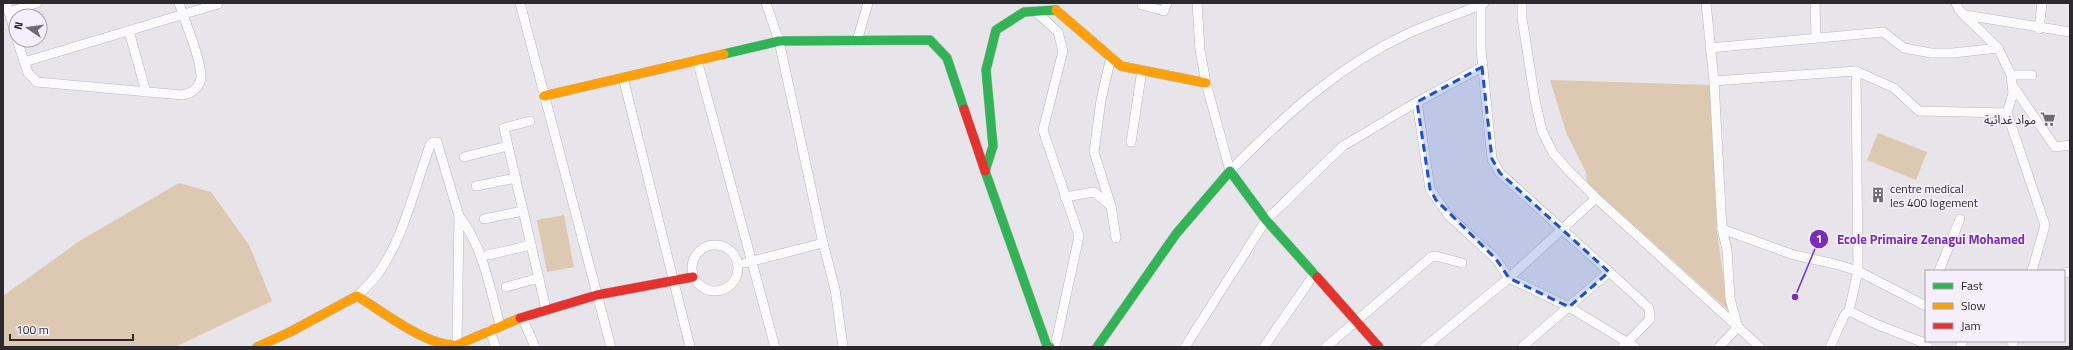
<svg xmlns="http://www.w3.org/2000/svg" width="2073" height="350" font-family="'Titillium Web','Noto Sans Arabic',sans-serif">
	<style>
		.green { fill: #ddc8b1 }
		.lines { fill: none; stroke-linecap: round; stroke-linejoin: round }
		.street-casing { stroke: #bab8bd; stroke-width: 10 }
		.fast-casing { stroke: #bab8bd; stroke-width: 10 }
		.slow-casing { stroke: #bab8bd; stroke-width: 10 }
		.jam-casing { stroke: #bab8bd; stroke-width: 10 }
		.street { stroke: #fbfbfc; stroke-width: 9 }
		.fast { stroke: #30b455; stroke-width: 9 }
		.slow { stroke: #ff9f0a; stroke-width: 9 }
		.jam { stroke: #e5322d; stroke-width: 9 }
		.marked { fill: #1d4ed8; fill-opacity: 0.2; stroke: #1d4ed8; stroke-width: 3; stroke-dasharray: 8 5; stroke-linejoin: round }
		.labels { text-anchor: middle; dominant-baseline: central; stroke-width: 3.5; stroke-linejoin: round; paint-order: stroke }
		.poi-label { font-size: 12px; fill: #2b292d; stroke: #f4effa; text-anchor: end }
		.leader { fill: none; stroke: #7b2cbf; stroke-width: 1.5 }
		.callout-dot { fill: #7b2cbf; stroke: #f4effa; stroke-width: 1.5 }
		.mark-label { font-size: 12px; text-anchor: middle; font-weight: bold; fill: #fff }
		.callout-label { font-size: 13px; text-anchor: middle; font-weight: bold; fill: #7b2cbf; stroke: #f4effa; stroke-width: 3.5; stroke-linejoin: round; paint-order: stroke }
	</style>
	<rect width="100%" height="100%" fill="#e7e5ea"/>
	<g class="green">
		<path d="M 1550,80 L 1710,85 L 1717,231 L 1728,310 L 1587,183 L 1586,172 L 1567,135 Z"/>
		<path d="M 1878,133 L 1927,152 L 1916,180 L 1867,160 Z"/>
		<path d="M 179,183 L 211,192 L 249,245 L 272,301 L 175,347 L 3,347 L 3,296 L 81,240 Z"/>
		<path d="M 564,215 L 574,267 L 547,272 L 537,220 Z"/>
	</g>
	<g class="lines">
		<g class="street-casing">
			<g id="street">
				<path d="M 6,3 L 16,35"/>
				<path d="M 520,3 L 611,347"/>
				<path d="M 766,3 L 779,41 L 823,243 L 835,289 L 843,347"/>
				<path d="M 1143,3 L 1142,5 L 1164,11 L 1167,3"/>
				<path d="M 1197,3 L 1200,50 L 1206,83 L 1230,171 C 1284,116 1337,67 1407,34 C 1432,22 1459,15 1484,3"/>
				<path d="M 1522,3 L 1522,18 L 1535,100 L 1542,131 L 1553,153 L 1568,170 L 1596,198 L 1760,347"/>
				<path d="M 1706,3 L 1714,81 L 1722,229 L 1727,249 L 1730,299 L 1738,327 L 1719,347"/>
				<path d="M 1815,3 L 1816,38"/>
				<path d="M 1956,3 L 1959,10 L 1998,48 L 2011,75 L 2013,93 L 2007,113 L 2045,225 L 2032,271"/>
				<path d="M 1481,4 L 1481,49 L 1492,159 L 1500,173 L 1649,308 L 1650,319 L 1623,347"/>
				<path d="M 1035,11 L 1058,32 L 1063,51 L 1043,130 L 1079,236 L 1055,347"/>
				<path d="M 9,12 L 37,3"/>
				<path d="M 1965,15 L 2070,32"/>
				<path d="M 2039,29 L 2042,3"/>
				<path d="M 129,31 L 146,92"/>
				<path d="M 17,40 L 28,73 L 37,82 L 182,95 C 191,94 200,87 201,78 C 201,58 185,22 179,3"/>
				<path d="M 857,41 L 868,3"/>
				<path d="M 1710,48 L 1883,32 L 1904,48 L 1931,53 L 1953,53 L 1998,48"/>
				<path d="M 1111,57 L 1101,100 L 1094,152 L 1111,206 L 1116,238"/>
				<path d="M 697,60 L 775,347"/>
				<path d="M 24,62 L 218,4"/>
				<path d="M 2011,75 L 2032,75"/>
				<path d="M 623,77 L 690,347"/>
				<path d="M 1714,81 L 1856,71 L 1894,88 L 1919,111 L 2007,113"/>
				<path d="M 2013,86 L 2055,147 L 2070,145"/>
				<path d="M 1417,102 L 1430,189 L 1448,215 L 1496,259 L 1509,278 L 1569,307 L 1635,347"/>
				<path d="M 1131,142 L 1142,70"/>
				<path d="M 508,146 L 504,128 L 530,121"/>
				<path d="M 464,157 L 508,146 L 546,309"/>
				<path d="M 476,186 L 516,178"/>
				<path d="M 1065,197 L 1094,192 L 1111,206"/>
				<path d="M 459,216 C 483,246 490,289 500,325"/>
				<path d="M 484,219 L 523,211"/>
				<path d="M 1722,229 L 1794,255 L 1835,264 L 1858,271 L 1926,306"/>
				<circle cx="715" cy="268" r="23"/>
				<path d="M 488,255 L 531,245"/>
				<path d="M 745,263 L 823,243"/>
				<path d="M 1939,271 L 1960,219"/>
				<path d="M 2064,273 L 2070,272"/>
				<path d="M 506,287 L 539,278"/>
				<path d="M 357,296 C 368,286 378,276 385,263 C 405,230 417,182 430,145 L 433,142 L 437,142 L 459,216 L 457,345"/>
				<path d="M 1849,311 L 1878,325 L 1922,342 L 1928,347"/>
				<path d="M 522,317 L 535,347"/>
				<path d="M 489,330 L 496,347"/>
				<path d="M 2011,341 L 2013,342 L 2013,347"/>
				<path d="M 1185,347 L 1266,220 L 1343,146 L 1417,102 L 1482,67"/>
				<path d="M 1264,347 L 1315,273"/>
				<path d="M 1326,347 L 1431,257 L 1436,256 L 1462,263"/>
				<path d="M 1425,347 L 1509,278 L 1596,198"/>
				<path d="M 1522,347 L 1609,272"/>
				<path d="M 1830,347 L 1845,314 L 1849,311 L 1858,271 L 1856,71"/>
				<path d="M 1960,347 L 1963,341"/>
			</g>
		</g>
		<g class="fast-casing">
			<g id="fast">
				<path d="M 724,54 L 779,41 L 930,40 L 947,58 L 964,109"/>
				<path d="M 1050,347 L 1047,346 L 985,171 L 993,146 L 986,70 L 996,30 L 1024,12 L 1056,10"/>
				<path d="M 1097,347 L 1176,234 L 1230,171 L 1266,220 L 1317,277"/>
			</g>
		</g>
		<g class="slow-casing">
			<g id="slow">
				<path d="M 1056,10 L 1121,66 L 1206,83"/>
				<path d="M 544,96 L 724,54"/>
				<path d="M 257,347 L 290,332 L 357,296 C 382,311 429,348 457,345 L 520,318"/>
			</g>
		</g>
		<g class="jam-casing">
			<g id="jam">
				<path d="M 964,109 L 985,171"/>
				<path d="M 1317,277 L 1379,347"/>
				<path d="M 520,318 L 597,295 L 693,277"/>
			</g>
		</g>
		<use href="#street" class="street"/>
		<use href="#fast" class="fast"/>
		<use href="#slow" class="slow"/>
		<use href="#jam" class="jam"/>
	</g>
	<path class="marked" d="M 1482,67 L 1492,159 L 1500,173 L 1609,272 L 1569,307 L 1509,278 L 1496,259 L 1436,200 L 1430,189 L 1417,102 Z"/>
	<defs>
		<g id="supermarket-bare" transform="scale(1.2)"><path d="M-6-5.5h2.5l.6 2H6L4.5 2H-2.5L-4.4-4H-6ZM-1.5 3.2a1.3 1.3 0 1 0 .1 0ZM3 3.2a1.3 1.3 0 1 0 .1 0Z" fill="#6d6b6f" stroke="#f4effa" stroke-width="2.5" paint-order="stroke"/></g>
		<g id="building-bare" transform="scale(1.2)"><path d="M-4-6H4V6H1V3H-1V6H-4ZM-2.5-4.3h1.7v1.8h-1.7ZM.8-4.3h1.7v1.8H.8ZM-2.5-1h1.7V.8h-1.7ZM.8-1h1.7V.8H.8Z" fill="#6d6b6f" stroke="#f4effa" stroke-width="2.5" paint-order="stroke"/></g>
	</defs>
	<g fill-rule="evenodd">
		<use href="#supermarket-bare" x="2048" y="119"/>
		<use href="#building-bare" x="1878" y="195"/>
	</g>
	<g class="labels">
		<g class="poi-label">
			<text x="2036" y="119">مواد غدائية</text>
			<text x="1890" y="188" text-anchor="start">centre medical<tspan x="1890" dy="14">les 400 logement</tspan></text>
		</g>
	</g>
	<path class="leader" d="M1795 297L1819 239"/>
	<g class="callout-dot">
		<circle cx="1795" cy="297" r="4"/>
		<circle cx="1819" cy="239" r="10"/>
	</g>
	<g class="mark-label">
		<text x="1819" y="243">1</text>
	</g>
	<g class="callout-label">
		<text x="1931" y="244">Ecole Primaire Zenagui Mohamed</text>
	</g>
	<rect width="2073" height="350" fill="none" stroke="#2b292d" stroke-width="8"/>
	<rect x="1925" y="270" width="140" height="72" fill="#f4effa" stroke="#a4a0a8"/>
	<rect x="1933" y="283" width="20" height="6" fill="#30b455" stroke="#a4a0a8"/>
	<text x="1961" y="290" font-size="12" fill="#2b292d">Fast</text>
	<rect x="1933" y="303" width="20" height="6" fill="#ff9f0a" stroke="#a4a0a8"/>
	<text x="1961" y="310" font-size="12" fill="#2b292d">Slow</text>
	<rect x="1933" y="323" width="20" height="6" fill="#e5322d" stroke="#a4a0a8"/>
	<text x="1961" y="330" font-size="12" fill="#2b292d">Jam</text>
	<g transform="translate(28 28) rotate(283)"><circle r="19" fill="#f4effa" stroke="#a4a0a8"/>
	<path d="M0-3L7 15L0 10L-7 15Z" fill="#6d6b6f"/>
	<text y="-6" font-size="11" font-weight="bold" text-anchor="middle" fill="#2b292d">N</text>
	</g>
	<path d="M10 334v6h123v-6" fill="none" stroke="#2b292d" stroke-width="2"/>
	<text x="16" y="334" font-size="12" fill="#2b292d" stroke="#f4effa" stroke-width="3" paint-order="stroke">100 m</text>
</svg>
